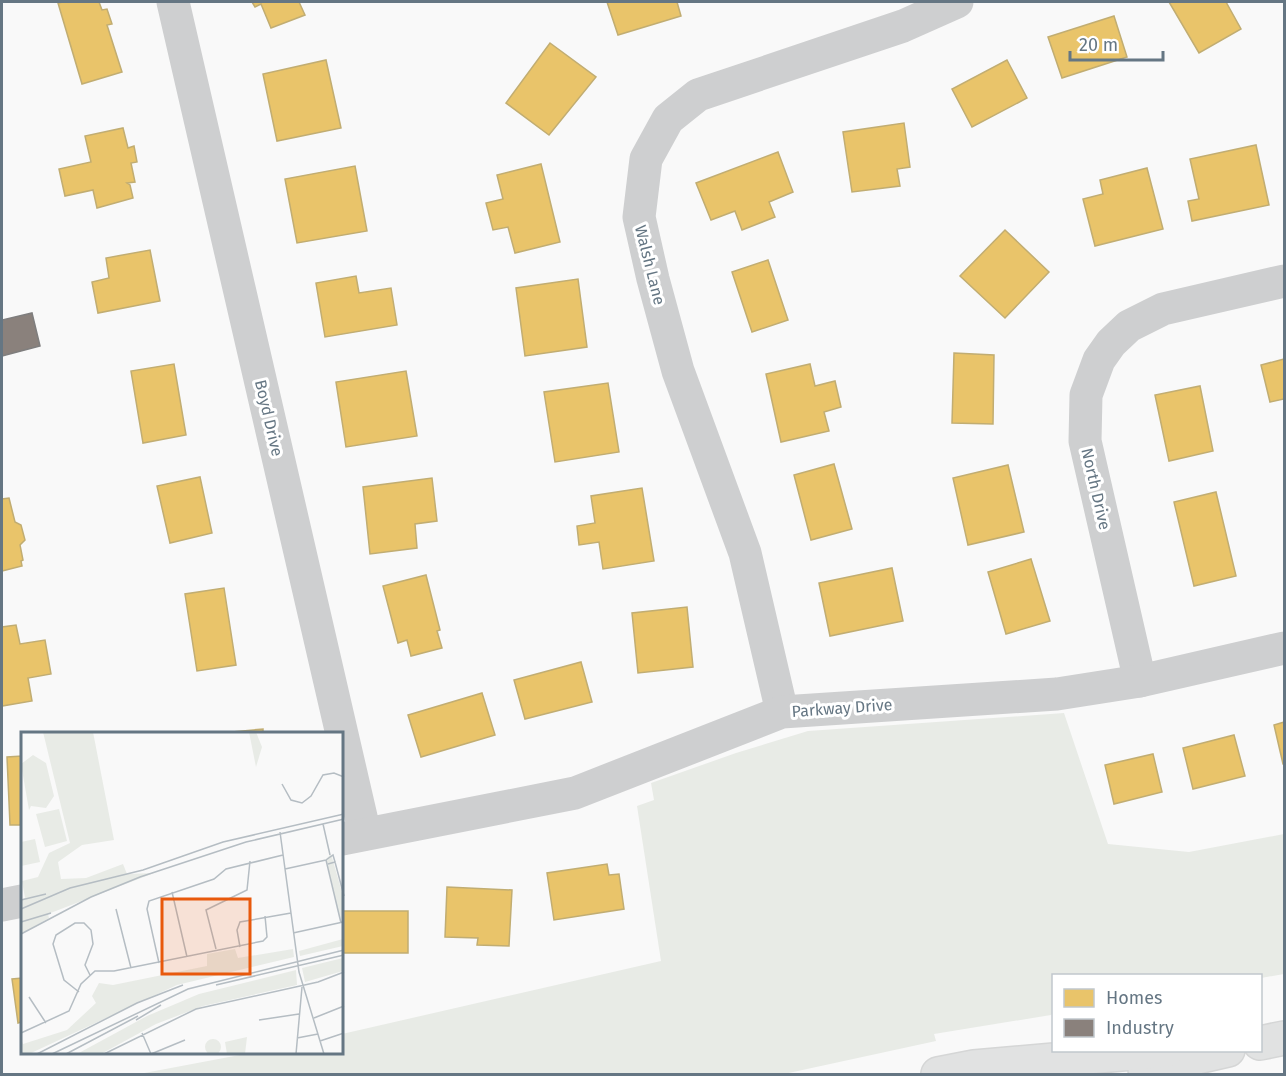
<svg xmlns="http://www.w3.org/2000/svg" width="1286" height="1076" font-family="'Fira Sans',sans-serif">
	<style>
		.green { fill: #e8ebe6 }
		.homes { fill: #e9c46a; stroke: #c1ad72; stroke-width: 1.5 }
		.industry { fill: #8a817c; stroke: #7f7e7e; stroke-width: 1.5 }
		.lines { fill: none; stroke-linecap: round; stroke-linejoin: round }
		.motorway-casing { stroke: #d5d6d6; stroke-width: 36 }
		.minor { stroke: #cecfd0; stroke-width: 33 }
		.motorway { stroke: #e1e2e2; stroke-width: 33 }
		.labels { text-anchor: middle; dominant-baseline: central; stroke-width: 6; stroke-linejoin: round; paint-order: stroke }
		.street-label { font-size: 16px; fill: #657683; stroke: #fff }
		.inset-road { fill: none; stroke: #b5bdc3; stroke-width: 1.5 }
		.view { fill: #e8590c; fill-opacity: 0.15; stroke: #e8590c; stroke-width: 3 }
		.inset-edge { fill: none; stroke: #657683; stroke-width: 3 }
	</style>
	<rect width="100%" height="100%" fill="#f9f9f9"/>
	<path class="green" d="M 1064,713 L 1108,844 L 1189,852 L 1284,834 L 1284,974 L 1261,978 L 1260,976 L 1054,976 L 1053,1013 L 1051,1015 L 934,1034 L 936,1041 L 784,1074 L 139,1074 L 245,1054 L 342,1054 L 342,1034 L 661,961 L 637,806 L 654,800 L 651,783 L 736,753 L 808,731 Z"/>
	<g class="homes">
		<path d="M 63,2 L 99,2 L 102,10 L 107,9 L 112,24 L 107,25 L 122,72 L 82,84 L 58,3 Z"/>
		<path d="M 252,2 L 299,2 L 305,15 L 271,28 L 261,4 L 255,7 Z"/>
		<path d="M 607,2 L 677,2 L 681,16 L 618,35 Z"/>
		<path d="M 1169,2 L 1226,2 L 1241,29 L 1199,53 Z"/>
		<path d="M 1114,16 L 1127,57 L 1062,78 L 1048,37 Z"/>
		<path d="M 550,43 L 596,77 L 549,135 L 506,103 Z"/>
		<path d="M 326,60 L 341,128 L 277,141 L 263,74 Z"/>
		<path d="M 1007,60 L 1027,98 L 972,127 L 952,89 Z"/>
		<path d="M 904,123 L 910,167 L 897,169 L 900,186 L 852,192 L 843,132 Z"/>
		<path d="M 123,128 L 128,148 L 134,146 L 137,162 L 131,163 L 135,182 L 127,183 L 130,185 L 133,198 L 97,208 L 93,190 L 65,196 L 59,169 L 91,162 L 85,136 Z"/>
		<path d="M 1256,145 L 1269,205 L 1192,221 L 1188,201 L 1199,199 L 1190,159 Z"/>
		<path d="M 778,152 L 793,192 L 769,202 L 775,217 L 742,230 L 735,211 L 711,220 L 696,183 Z"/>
		<path d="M 541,164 L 560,242 L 515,253 L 508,227 L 493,230 L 486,203 L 503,199 L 497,175 Z"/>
		<path d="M 355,166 L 367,231 L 297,243 L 285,179 Z"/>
		<path d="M 1147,168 L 1163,229 L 1095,246 L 1083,199 L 1103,194 L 1100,180 Z"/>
		<path d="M 1005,230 L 1049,272 L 1005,318 L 960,276 Z"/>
		<path d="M 150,250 L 160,301 L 98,313 L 92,282 L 109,278 L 106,258 Z"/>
		<path d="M 768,260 L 788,320 L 752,332 L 732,272 Z"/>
		<path d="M 356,276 L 359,293 L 391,288 L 397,325 L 325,337 L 316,283 Z"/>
		<path d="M 578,279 L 587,347 L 525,356 L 516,288 Z"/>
		<path d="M 954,353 L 994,355 L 993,424 L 952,423 Z"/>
		<path d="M 1284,359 L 1284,399 L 1270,402 L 1261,365 Z"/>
		<path d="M 174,364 L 186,435 L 143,443 L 131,371 Z"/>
		<path d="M 810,364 L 815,386 L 835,381 L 841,407 L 824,412 L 829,431 L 781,442 L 766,374 Z"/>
		<path d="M 406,371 L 417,436 L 346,447 L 336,382 Z"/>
		<path d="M 608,383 L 619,452 L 555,462 L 544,392 Z"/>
		<path d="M 1200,386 L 1213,451 L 1169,461 L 1155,395 Z"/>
		<path d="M 834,464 L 852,529 L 811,540 L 794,475 Z"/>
		<path d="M 1008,465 L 1024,532 L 968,545 L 953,478 Z"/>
		<path d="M 200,477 L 212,533 L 170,543 L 157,486 Z"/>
		<path d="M 432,478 L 437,521 L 415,524 L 417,548 L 370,554 L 363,487 Z"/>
		<path d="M 642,488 L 654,561 L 603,569 L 599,542 L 579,545 L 577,526 L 595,523 L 591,496 Z"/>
		<path d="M 1216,492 L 1236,576 L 1194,586 L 1174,502 Z"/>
		<path d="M 9,498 L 15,522 L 21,525 L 25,540 L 20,545 L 23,560 L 21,561 L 22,566 L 2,571 L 2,499 Z"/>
		<path d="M 1031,559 L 1050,621 L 1006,634 L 988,572 Z"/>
		<path d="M 892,568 L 903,621 L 830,636 L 819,583 Z"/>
		<path d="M 426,575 L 440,630 L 437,631 L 442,648 L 411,656 L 407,640 L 398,643 L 383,586 Z"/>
		<path d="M 224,588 L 236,665 L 197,671 L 185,594 Z"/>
		<path d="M 687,607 L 693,667 L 638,673 L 632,613 Z"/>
		<path d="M 16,625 L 20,644 L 45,640 L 51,674 L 28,678 L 32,701 L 2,706 L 2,627 Z"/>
		<path d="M 581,662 L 592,702 L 525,719 L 514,680 Z"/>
		<path d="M 482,693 L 495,735 L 421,757 L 408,715 Z"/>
		<path d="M 1284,722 L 1284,764 L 1283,764 L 1274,725 Z"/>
		<path d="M 263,729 L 263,734 L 210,734 Z"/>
		<path d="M 1234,735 L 1245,776 L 1193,789 L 1183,748 Z"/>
		<path d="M 1153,754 L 1162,792 L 1114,804 L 1105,765 Z"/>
		<path d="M 22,756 L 22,825 L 10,825 L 7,757 Z"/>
		<path d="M 607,864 L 609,875 L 619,874 L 624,909 L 554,920 L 547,873 Z"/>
		<path d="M 447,887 L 512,890 L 509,946 L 477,945 L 478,938 L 445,937 Z"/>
		<rect x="342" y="911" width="66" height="42"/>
		<path d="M 22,978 L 22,1022 L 18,1023 L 12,979 Z"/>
	</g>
	<path class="industry" d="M 32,313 L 40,346 L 2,356 L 2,320 Z"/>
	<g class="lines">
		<g class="motorway-casing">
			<g id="motorway">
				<path d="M 1260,1043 L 1284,1038"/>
				<path d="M 1145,1069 L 1228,1050"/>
				<path d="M 938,1074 L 974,1067 L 1167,1050"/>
			</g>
		</g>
		<g class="minor">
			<path d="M 173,2 L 365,834"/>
			<path d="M 1140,681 L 1085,441 L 1086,395 L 1099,360 L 1111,343 L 1129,326 L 1163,309 L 1284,281"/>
			<path d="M 782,712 L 745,553 L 678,371 L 653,279 L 639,217 L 646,159 L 668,119 L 698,95 L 903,26 L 957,2"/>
			<path d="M 342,839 L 575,793 L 782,712 L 1057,694 L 1140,681 L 1284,648"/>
			<path d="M 2,905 L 22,901"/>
		</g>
		<use href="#motorway" class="motorway"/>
	</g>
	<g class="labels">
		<g class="street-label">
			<text transform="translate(650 265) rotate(76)">Walsh Lane</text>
			<text transform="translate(269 418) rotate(77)">Boyd Drive</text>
			<text transform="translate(1096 489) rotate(77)">North Drive</text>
			<text transform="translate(842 708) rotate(-4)">Parkway Drive</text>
		</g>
	</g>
	<g transform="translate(21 732)">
		<rect width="322" height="322" fill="#f9f9f9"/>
		<path d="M 22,0 L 72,0 L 93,108 L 61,113 L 37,130 L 40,147 L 65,146 L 102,132 L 106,142 L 133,141 L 27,182 L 28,186 L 0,202 L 0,168 L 4,166 L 1,149 L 17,145 L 28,121 L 49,111 ZM 228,0 L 235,0 L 241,15 L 235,35 ZM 12,23 L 25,31 L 33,64 L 25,76 L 10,74 L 8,78 L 0,32 ZM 38,77 L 46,109 L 24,115 L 15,82 ZM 14,107 L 19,130 L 0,134 L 0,110 ZM 310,122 L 322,164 L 320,191 L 305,127 ZM 322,207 L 322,214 L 279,224 L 278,219 ZM 214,217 L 217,226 L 272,217 L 273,225 L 156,253 L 8,322 L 0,322 L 0,307 L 2,312 L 46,298 L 75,271 L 71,264 L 78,251 L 92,253 L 186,234 L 186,222 ZM 322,226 L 322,239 L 284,250 L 281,236 ZM 275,238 L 276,253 L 182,274 L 135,292 L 80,322 L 56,322 L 126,284 L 178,262 ZM 226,305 L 224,322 L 206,322 L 204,310 ZM184 315a8 8 0 1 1 16 0a8 8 0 1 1-16 0Z" fill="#e8ebe6"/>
		<path class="inset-road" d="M 261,52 L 270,68 L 281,71 L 290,64 L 302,43 L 313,41 L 323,45M 302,92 L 309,123M 259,100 L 278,240 L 303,322M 314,130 L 323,164M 307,132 L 314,130 L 312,123 L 305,128 L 320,191M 264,137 L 305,128M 151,160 L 166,225M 0,168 L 25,162M 0,177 L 49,156 L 122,138 L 202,110 L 323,82M 95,177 L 110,236M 0,190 L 30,181M 272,201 L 322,190M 0,202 L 70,165 L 119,145 L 225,110 L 323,87M 219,215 L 216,198 L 219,190 L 270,181M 195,217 L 185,178 L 226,158 L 229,129M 138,231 L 126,177 L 128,169 L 193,147 L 205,137 L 262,123M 195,253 L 323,223M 58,260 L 43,248 L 32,212 L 35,203 L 54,191 L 63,191 L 70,198 L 72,212 L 64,233 L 69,243M 8,265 L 25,291M 293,286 L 323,274M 115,288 L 140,273M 238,288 L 278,282M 0,301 L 48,279 L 60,252 L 74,239 L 93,239 L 242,209 L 246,205 L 244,184M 121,301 L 130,322M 276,306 L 297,302M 299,309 L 323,301M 16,322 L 116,271 L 162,253M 31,322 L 167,257 L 323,218M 45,322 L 117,284M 83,322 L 175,277 L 297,250 L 323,240M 130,322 L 164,308M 275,322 L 281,255"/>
		<path class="view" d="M 141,167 L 229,167 L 229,242 L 141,242 Z"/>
		<rect width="322" height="322" class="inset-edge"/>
	</g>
	<rect width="1286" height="1076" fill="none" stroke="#657683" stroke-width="6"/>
	<rect x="1052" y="974" width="210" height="78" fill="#ffffff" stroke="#c1c8cd" stroke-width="1.5"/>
	<rect x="1064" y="989" width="30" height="18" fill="#e9c46a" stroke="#c1c8cd" stroke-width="1.5"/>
	<text x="1106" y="1004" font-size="18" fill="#657683">Homes</text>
	<rect x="1064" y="1019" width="30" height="18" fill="#8a817c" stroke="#c1c8cd" stroke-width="1.5"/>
	<text x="1106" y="1034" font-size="18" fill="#657683">Industry</text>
	<path d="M1070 51v9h93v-9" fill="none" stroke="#657683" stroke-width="3"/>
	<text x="1079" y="51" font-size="18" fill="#657683" stroke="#ffffff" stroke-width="4.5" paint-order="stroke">20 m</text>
</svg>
